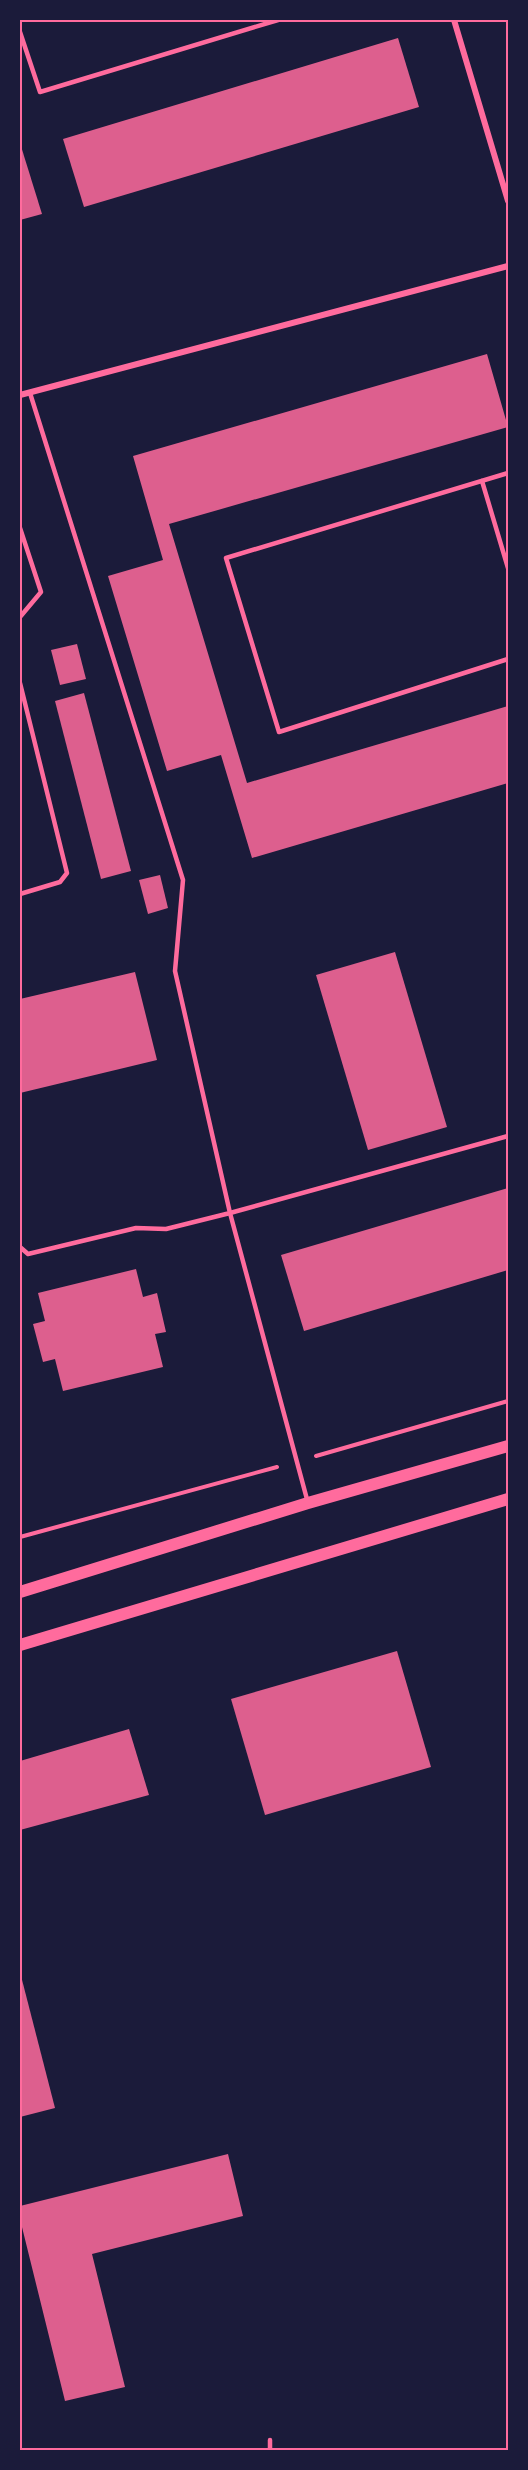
<svg xmlns="http://www.w3.org/2000/svg" width="528" height="2470" font-family="Manrope,sans-serif">
	<style>
		.building { fill: #dd5f8e }
		.lines { fill: none; stroke-linecap: round; stroke-linejoin: round }
		.path { stroke: #ff6b9d; stroke-width: 4 }
		.service { stroke: #ff6b9d; stroke-width: 4.5 }
		.minor { stroke: #ff6b9d; stroke-width: 6 }
		.secondary { stroke: #ff6b9d; stroke-width: 12 }
		.neatline { fill: none; stroke: #ff6b9d; stroke-width: 2 }
	</style>
	<rect width="100%" height="100%" fill="#1b1b3a"/>
	<g class="building">
		<path d="M 398,38 L 419,107 L 84,207 L 63,139 Z"/>
		<path d="M 20,143 L 42,214 L 20,220 Z"/>
		<path d="M 487,354 L 508,427 L 169,524 L 247,783 L 508,706 L 508,783 L 252,858 L 221,755 L 167,771 L 108,576 L 163,560 L 133,456 Z"/>
		<path d="M 77,644 L 86,679 L 60,685 L 51,650 Z"/>
		<path d="M 84,693 L 131,871 L 101,879 L 55,701 Z"/>
		<path d="M 160,875 L 168,908 L 148,914 L 139,880 Z"/>
		<path d="M 395,952 L 447,1127 L 368,1150 L 316,975 Z"/>
		<path d="M 135,972 L 157,1060 L 20,1093 L 20,999 Z"/>
		<path d="M 508,1188 L 508,1270 L 304,1331 L 281,1255 Z"/>
		<path d="M 136,1269 L 143,1297 L 157,1293 L 166,1332 L 155,1334 L 163,1367 L 63,1391 L 55,1359 L 43,1362 L 33,1324 L 45,1321 L 38,1293 Z"/>
		<path d="M 397,1651 L 431,1767 L 265,1815 L 231,1699 Z"/>
		<path d="M 129,1729 L 149,1795 L 20,1830 L 20,1761 Z"/>
		<path d="M 20,1972 L 55,2108 L 20,2117 Z"/>
		<path d="M 228,2154 L 243,2216 L 92,2254 L 125,2387 L 65,2401 L 20,2219 L 20,2206 Z"/>
	</g>
	<g class="lines">
		<g class="path">
			<path d="M 316,1456 L 508,1401"/>
			<path d="M 20,1537 L 277,1467"/>
		</g>
		<g class="service">
			<path d="M 20,32 L 40,92 L 278,20"/>
			<path d="M 508,473 L 226,558 L 279,732 L 508,659"/>
			<path d="M 482,481 L 508,568"/>
			<path d="M 20,528 L 41,592 L 20,617"/>
			<path d="M 20,683 L 67,873 L 60,882 L 20,894"/>
			<path d="M 20,1247 L 28,1254 L 136,1228 L 166,1229 L 230,1213 L 175,971 L 183,880 L 30,393"/>
			<path d="M 308,1503 L 230,1213 L 508,1136"/>
			<path d="M 270,2450 L 270,2440"/>
		</g>
		<g class="minor">
			<path d="M 454,20 L 508,201"/>
			<path d="M 20,395 L 508,266"/>
		</g>
		<g class="secondary">
			<path d="M 20,1592 L 308,1503 L 508,1446"/>
			<path d="M 20,1645 L 508,1499"/>
		</g>
	</g>
	<rect width="528" height="2470" fill="none" stroke="#1b1b3a" stroke-width="42"/>
	<rect x="21" y="21" width="486" height="2428" class="neatline"/>
</svg>
